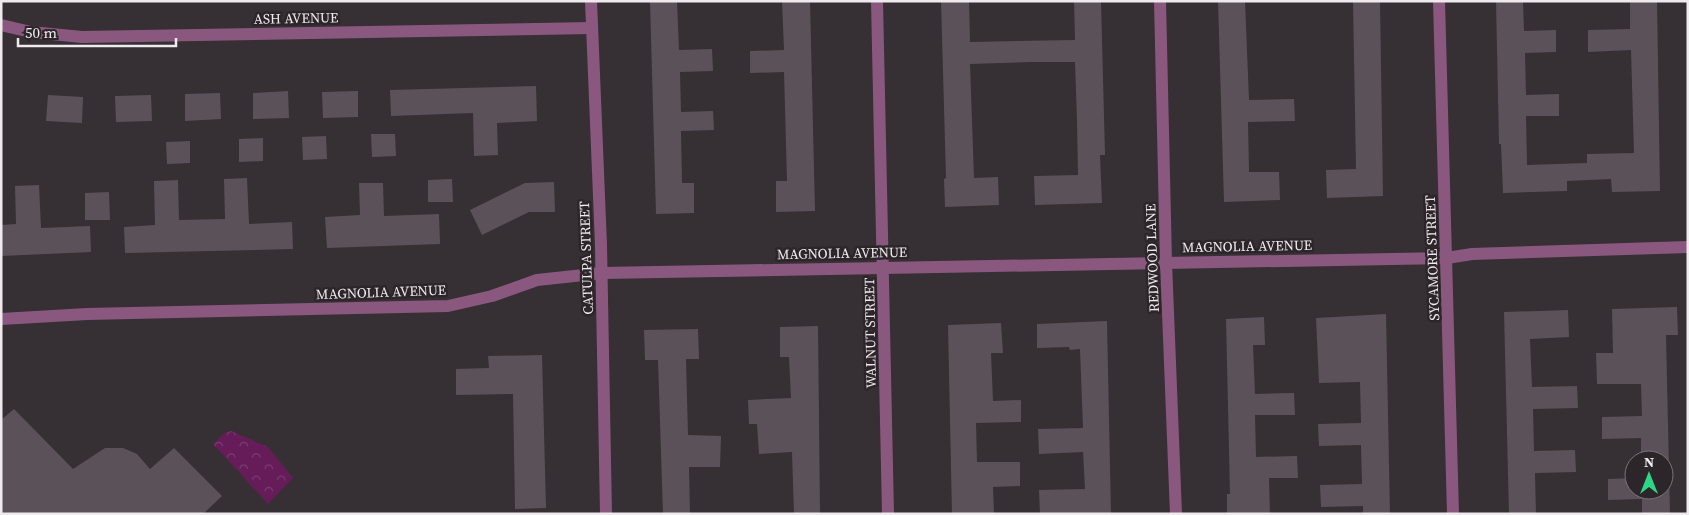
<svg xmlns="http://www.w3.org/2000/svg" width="1689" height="515" font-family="'Source Serif 4',serif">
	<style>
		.forest { fill: url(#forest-crowns) }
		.building { fill: #5a5258 }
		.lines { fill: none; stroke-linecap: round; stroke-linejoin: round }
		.minor { stroke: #8a587f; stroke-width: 12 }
		.labels { text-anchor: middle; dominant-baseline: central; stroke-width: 5; stroke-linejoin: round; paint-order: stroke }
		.street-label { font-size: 14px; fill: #efeaed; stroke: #2c252a }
	</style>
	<defs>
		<pattern id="forest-crowns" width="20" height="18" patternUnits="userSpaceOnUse" patternTransform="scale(1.25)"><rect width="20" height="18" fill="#651c59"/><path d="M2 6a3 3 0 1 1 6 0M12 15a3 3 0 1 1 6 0" fill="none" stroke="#7b3d71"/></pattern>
	</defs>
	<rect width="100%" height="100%" fill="#362f34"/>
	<path class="forest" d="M 231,431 L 268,447 L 293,478 L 268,504 L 213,444 L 225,433 Z"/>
	<g class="building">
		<path d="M 677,1 L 679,50 L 712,49 L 713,71 L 680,72 L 681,112 L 713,111 L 714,130 L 681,131 L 682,183 L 694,183 L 694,213 L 656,214 L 650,2 Z"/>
		<path d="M 782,1 L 810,1 L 815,211 L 776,212 L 776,181 L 787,181 L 784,72 L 750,73 L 750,51 L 784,50 Z"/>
		<path d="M 941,1 L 969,1 L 970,42 L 1075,40 L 1074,1 L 1101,1 L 1105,155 L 1100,155 L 1102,203 L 1035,205 L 1034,176 L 1078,175 L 1077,121 L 1075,62 L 1031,62 L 970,64 L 974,178 L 998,177 L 999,205 L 945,207 L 944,179 L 946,178 Z"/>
		<path d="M 1218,1 L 1245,1 L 1249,100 L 1294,99 L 1295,121 L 1248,122 L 1249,172 L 1279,172 L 1280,200 L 1224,202 Z"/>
		<path d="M 1353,1 L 1380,1 L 1383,196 L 1327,198 L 1326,170 L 1356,169 Z"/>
		<path d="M 1496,1 L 1523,1 L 1524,31 L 1556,30 L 1556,52 L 1525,53 L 1526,95 L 1559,94 L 1559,116 L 1526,116 L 1527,165 L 1587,163 L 1587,154 L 1634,153 L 1631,50 L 1588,52 L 1588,30 L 1630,29 L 1630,1 L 1657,1 L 1660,191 L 1612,192 L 1611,179 L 1567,181 L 1567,191 L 1503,193 L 1501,144 L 1499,144 Z"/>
		<path d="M 536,86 L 537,121 L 497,123 L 498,155 L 474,156 L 473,113 L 391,116 L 390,90 Z"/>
		<path d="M 288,91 L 289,118 L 253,119 L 253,93 Z"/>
		<path d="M 358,91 L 358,117 L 323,118 L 322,92 Z"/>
		<path d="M 220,93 L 221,119 L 185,121 L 185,94 Z"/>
		<path d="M 48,95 L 83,97 L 82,123 L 46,121 Z"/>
		<path d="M 151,95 L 152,121 L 116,122 L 115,96 Z"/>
		<path d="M 371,134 L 395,134 L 396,156 L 372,157 Z"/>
		<path d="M 326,136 L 327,159 L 303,160 L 302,137 Z"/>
		<path d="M 263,138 L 263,161 L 239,162 L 239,139 Z"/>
		<path d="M 190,141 L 190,163 L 167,164 L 166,142 Z"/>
		<path d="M 247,178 L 249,224 L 292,222 L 293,249 L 125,253 L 124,227 L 155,225 L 154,181 L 178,180 L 179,220 L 225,219 L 224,179 Z"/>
		<path d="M 452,179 L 453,202 L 428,202 L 428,180 Z"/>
		<path d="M 554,182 L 555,212 L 529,212 L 482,235 L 470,210 L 525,183 Z"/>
		<path d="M 359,183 L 383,183 L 384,216 L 439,214 L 440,244 L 327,248 L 325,217 L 360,215 Z"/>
		<path d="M 39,185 L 41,228 L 90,226 L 91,252 L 1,256 L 1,225 L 16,224 L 15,186 Z"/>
		<path d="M 109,192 L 110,220 L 85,220 L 85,193 Z"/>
		<path d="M 1677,307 L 1678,335 L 1666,335 L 1670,514 L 1642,514 L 1642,499 L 1608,500 L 1608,479 L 1634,478 L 1634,490 L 1664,490 L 1664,460 L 1641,460 L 1641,438 L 1602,439 L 1602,417 L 1642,416 L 1641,384 L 1597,384 L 1596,353 L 1613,353 L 1612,309 Z"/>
		<path d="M 1568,310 L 1569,337 L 1530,339 L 1532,387 L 1577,386 L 1578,408 L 1533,409 L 1534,451 L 1575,450 L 1576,472 L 1535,473 L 1536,514 L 1509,514 L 1504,312 Z"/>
		<path d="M 1386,314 L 1390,514 L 1363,514 L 1363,506 L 1321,507 L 1320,485 L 1362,484 L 1361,445 L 1319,446 L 1318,424 L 1361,423 L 1360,382 L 1319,383 L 1316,318 Z"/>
		<path d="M 1264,317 L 1265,345 L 1253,345 L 1255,394 L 1294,393 L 1295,415 L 1255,415 L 1256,457 L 1297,456 L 1298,478 L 1269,478 L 1270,514 L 1227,514 L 1227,494 L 1230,494 L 1226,319 Z"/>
		<path d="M 1107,321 L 1111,514 L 1040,514 L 1039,490 L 1085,489 L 1083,452 L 1039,454 L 1038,429 L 1083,428 L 1080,349 L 1070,350 L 1069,347 L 1037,348 L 1037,324 Z"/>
		<path d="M 1001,323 L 1003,353 L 991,353 L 993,401 L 1021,400 L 1021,422 L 976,423 L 977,462 L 1020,462 L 1020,486 L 993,487 L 994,514 L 952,514 L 948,325 Z"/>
		<path d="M 818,326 L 820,514 L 794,514 L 792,452 L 759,454 L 757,424 L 749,424 L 748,400 L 791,398 L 789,357 L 780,357 L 780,327 Z"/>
		<path d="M 698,329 L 699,359 L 686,359 L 688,435 L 721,436 L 720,467 L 689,467 L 690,514 L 663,514 L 658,360 L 645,360 L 644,330 Z"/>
		<path d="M 542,355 L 546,508 L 515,509 L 513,394 L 456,395 L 456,369 L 489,368 L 488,356 Z"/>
		<path d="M 14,409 L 73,469 L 105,448 L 123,448 L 137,454 L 150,469 L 174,448 L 222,496 L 203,514 L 1,514 L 1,420 Z"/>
	</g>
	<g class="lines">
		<g class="minor">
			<path d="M 591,1 L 601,245 L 606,514"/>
			<path d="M 877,1 L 888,514"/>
			<path d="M 1160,1 L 1166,262 L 1176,514"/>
			<path d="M 1439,1 L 1453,514"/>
			<path d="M 1,25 L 31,32 L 82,37 L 592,28"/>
			<path d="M 1,319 L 87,314 L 448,306 L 492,296 L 537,280 L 602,273 L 1447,258 L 1472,254 L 1688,247"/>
		</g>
	</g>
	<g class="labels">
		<g class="street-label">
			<text transform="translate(296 18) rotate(-1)">ASH AVENUE</text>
			<text transform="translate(1247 246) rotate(-1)">MAGNOLIA AVENUE</text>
			<text transform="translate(842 253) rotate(-1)">MAGNOLIA AVENUE</text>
			<text transform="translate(586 258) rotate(-92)">CATULPA STREET</text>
			<text transform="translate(1152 258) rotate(-92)">REDWOOD LANE</text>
			<text transform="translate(1432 258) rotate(-92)">SYCAMORE STREET</text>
			<text transform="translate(381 292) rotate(-2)">MAGNOLIA AVENUE</text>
			<text transform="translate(870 333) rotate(-91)">WALNUT STREET</text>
		</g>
	</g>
	<rect width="1689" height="515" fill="none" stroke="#efeaed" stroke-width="5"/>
	<g transform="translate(1649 475)"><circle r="24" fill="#2c252a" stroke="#7a7478"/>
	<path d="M0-4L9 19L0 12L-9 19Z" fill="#2dd884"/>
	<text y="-8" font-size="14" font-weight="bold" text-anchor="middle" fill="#efeaed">N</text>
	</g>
	<path d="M18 38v8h158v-8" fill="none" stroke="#efeaed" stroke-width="2.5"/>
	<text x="25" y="38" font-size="15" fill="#efeaed" stroke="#2c252a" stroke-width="4" paint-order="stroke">50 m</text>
</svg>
